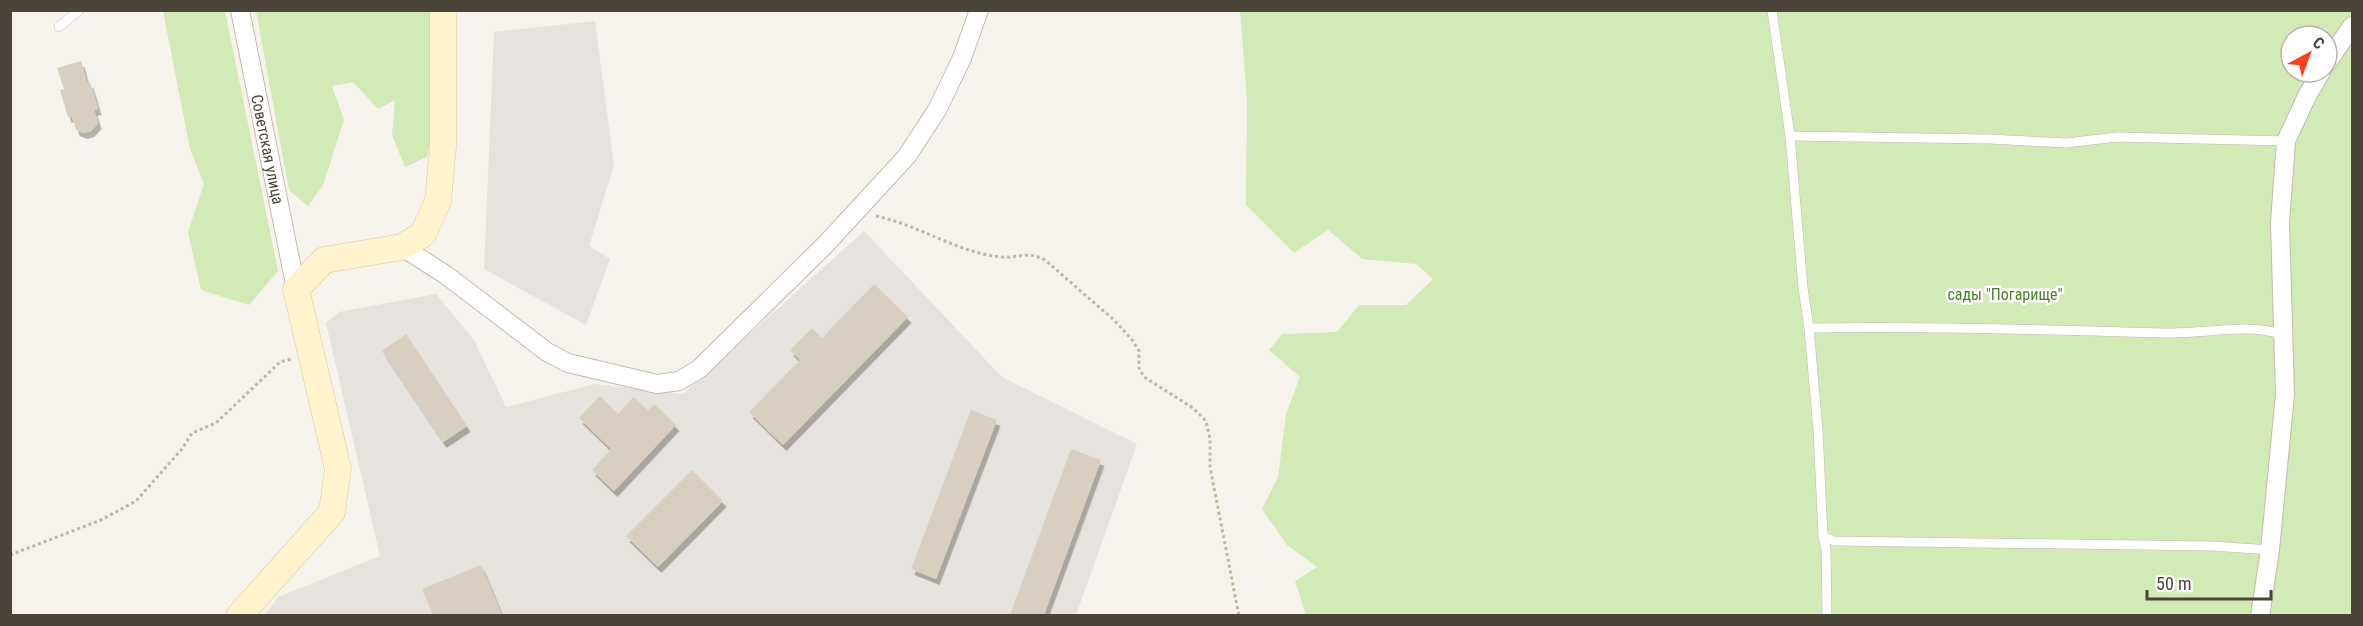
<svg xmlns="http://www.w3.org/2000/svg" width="2363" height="626" font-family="'Roboto Condensed',sans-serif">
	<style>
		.industrial { fill: #e6e2dd }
		.green { fill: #d2eab5; fill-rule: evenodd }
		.building { fill: #d8cfc1; filter: url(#shadow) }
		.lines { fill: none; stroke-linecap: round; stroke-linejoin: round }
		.lane-casing { stroke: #c2bbae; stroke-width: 10 }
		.street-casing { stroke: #c2bbae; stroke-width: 20 }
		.secondary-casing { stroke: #d6c79b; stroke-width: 27 }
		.path { stroke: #c4b79f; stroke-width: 3; stroke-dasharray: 3 3; stroke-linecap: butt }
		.lane { stroke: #fff; stroke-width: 9 }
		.street { stroke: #fff; stroke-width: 18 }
		.secondary { stroke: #fff3cd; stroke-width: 26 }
		.labels { text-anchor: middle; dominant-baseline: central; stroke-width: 5; stroke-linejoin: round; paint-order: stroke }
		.street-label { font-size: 16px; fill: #4b4439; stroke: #fff }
		.park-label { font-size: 16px; fill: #4a7f2a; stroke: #fff }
	</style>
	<defs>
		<filter id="shadow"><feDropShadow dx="3.5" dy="6" stdDeviation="0" flood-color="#0004"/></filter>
	</defs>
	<rect width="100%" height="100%" fill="#f6f3ec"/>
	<g class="industrial">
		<path d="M 595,21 L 614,165 L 589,246 L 610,259 L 586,325 L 484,269 L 494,32 Z"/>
		<path d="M 864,231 L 1002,377 L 1137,444 L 1076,615 L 264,616 L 278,597 L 380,556 L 326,323 L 339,312 L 436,294 L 474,340 L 506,407 L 595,384 L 683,394 Z"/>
	</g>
	<g class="green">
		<path d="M 163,11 L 225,11 L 278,271 L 249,305 L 201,290 L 188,232 L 204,184 L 190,149 Z"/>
		<path d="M 256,11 L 430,11 C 433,57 439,112 427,157 L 405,167 L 392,135 L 395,100 L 378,109 L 353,82 L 332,86 L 344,120 L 323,185 L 308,206 L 289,190 Z"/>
		<path d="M 1240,11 L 2352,11 L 2352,615 L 1306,615 L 1295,581 L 1317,567 L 1287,545 L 1262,509 L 1278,477 L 1286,414 L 1300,377 L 1269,350 L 1282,334 L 1337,332 L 1359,305 L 1406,305 L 1433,279 L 1416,264 L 1362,259 L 1328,230 L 1294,253 L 1246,205 L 1247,100 ZM 2291,36 L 2327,36 L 2327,72 L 2291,72 Z"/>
	</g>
	<g class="building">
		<path d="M 81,61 L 87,83 L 90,82 L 98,109 L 94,110 L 98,123 L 91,131 L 84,133 L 76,130 L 72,116 L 68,117 L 60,90 L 64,89 L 57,68 Z"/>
		<path d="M 874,284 L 908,317 L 783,445 L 749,412 L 800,360 L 790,350 L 812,328 L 822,338 Z"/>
		<path d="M 406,334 L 467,426 L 443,442 L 382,351 Z"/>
		<path d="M 600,396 L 618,414 L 634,397 L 648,410 L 654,404 L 676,425 L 614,491 L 592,470 L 611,449 L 579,418 Z"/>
		<path d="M 971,410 L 997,420 L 936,579 L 911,569 Z"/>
		<path d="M 1071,449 L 1101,460 L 1044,615 L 1010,615 Z"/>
		<path d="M 692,470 L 723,501 L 658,567 L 626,536 Z"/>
		<path d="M 481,565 L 502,615 L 433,615 L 422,589 Z"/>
	</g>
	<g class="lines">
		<g class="lane-casing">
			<g id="lane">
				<path d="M 1772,10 L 1790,136 L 1803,288 L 1809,328 L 1818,430 L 1823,536 L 1826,549 L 1827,616"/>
				<path d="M 59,27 L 79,10"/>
				<path d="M 1790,136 L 1989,139 L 2066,143 L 2117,137 L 2286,141"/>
				<path d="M 1809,328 C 1929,326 2049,330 2168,333 C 2205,334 2245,323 2281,334"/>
				<path d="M 1823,536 L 1834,541 L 2212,546 L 2270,550"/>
			</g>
		</g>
		<g class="street-casing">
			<g id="street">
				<path id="s1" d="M 240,10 L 296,289"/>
				<path d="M 2327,63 L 2352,26"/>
				<path d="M 402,247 L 446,275 L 547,352 L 568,363 L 657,384 L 679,381 L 699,369 L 826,244 L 907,156 L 937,110 L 962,58 L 979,10"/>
				<path d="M 2260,616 L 2270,550 L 2285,394 L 2280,223 L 2286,141 L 2307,96 L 2321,72"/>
			</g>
		</g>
		<g class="secondary-casing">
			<path id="secondary" d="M 239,616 L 332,512 L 338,469 L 296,289 L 324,260 L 402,247 L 423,234 L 438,201 L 443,147 L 443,10"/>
		</g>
		<g class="path">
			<path d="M 876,216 C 919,225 956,252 1000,257 C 1018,259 1026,250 1045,260 L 1114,320 L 1133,341 L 1139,351 L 1139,368 L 1144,377 L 1193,408 L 1206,421 L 1210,439 L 1210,467 L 1239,616"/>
			<path d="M 10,555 L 101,520 L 136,501 L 182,449 L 192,433 L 216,423 L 280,362 L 292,359"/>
		</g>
		<use href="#lane" class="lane"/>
		<use href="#street" class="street"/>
		<use href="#secondary" class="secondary"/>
	</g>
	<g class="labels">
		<g class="street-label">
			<text stroke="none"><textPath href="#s1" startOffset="142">Советская улица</textPath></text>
		</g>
		<g class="park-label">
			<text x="2005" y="294">сады "Погарище"</text>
		</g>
	</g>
	<rect width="2363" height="626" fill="none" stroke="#4b4439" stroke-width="24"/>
	<g transform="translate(2309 54) rotate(41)"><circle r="28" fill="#ffffff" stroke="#b7b4b0" stroke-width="1.5"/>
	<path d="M0-4.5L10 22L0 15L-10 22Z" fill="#fc3f1d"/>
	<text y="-9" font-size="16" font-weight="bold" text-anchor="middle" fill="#4b4439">С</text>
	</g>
	<path d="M2147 590v9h124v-9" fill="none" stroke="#4b4439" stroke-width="3"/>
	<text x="2156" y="590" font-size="18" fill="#4b4439" stroke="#ffffff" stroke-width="4.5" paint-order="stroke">50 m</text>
</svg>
